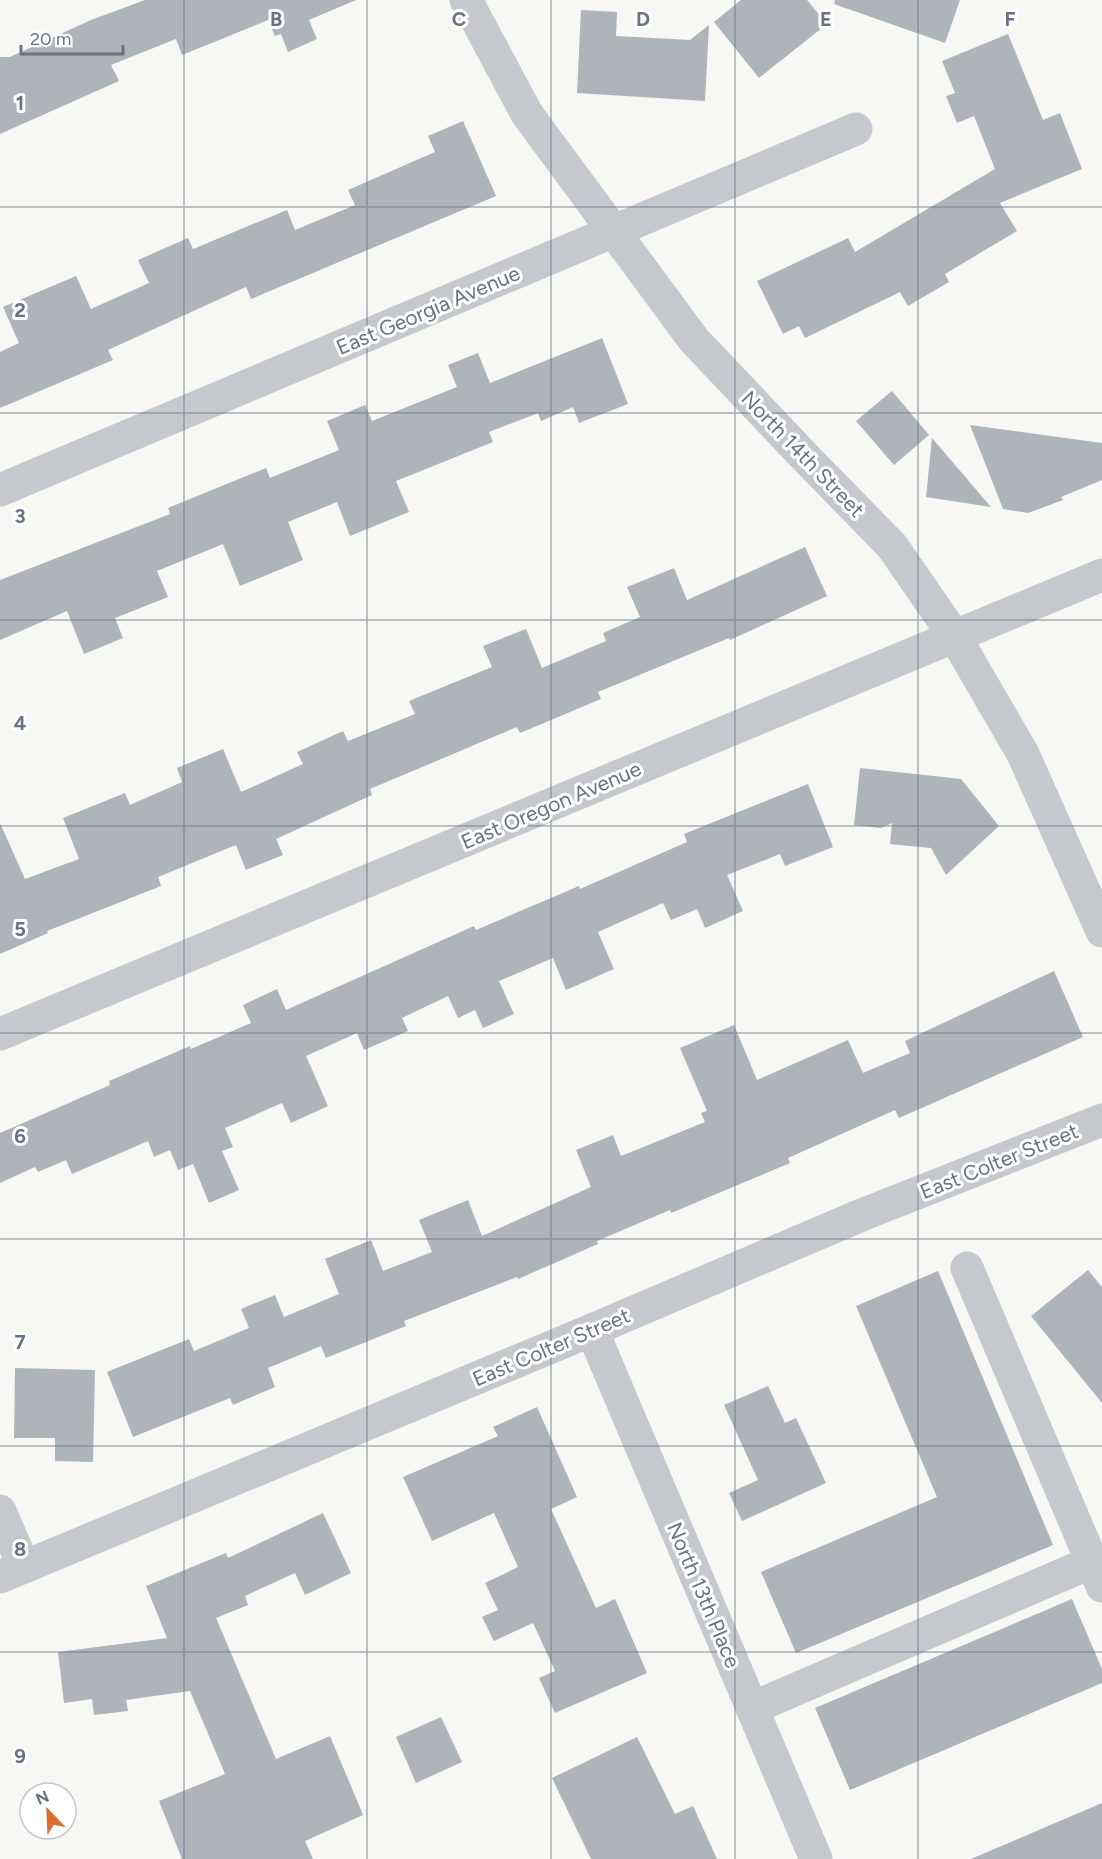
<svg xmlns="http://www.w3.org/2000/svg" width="1102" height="1859" font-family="Figtree,sans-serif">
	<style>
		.building { fill: #aeb4ba }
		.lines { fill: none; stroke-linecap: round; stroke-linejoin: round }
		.minor { stroke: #c5c8cc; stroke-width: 33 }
		.grid { fill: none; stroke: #677384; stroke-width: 1.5; stroke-opacity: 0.55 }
		.labels { text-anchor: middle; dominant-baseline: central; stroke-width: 6; stroke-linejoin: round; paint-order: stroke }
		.street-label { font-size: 21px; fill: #677384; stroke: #fff }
		.grid-label { font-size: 20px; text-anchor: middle; font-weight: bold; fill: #677384; stroke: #fff; stroke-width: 6; stroke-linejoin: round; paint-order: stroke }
	</style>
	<rect width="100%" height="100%" fill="#f7f7f4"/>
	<g class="building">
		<path d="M 145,0 L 356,0 L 309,20 L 317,39 L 288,52 L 281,34 L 275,36 L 268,20 L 182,55 L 176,39 L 111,65 L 119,81 L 0,134 L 0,57 L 10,57 L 91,20 Z"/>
		<path d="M 741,0 L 807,0 L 827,24 L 759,78 L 714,22 Z"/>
		<path d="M 835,0 L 960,0 L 945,43 L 834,4 Z"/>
		<path d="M 581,10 L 617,12 L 616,36 L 690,40 L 709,25 L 705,101 L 577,93 Z"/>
		<path d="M 1008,34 L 1043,120 L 1060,113 L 1082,169 L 1000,203 L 1017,231 L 945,274 L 949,282 L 908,306 L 900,292 L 805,338 L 799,326 L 783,334 L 757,281 L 848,238 L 855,252 L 995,169 L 974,116 L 957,123 L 946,96 L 955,93 L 942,61 Z"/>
		<path d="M 463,121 L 496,196 L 251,299 L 246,287 L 108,350 L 113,360 L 0,408 L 0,352 L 19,343 L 3,307 L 76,276 L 91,309 L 149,283 L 138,260 L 188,238 L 193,249 L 287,210 L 295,230 L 355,205 L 348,190 L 435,152 L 428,136 Z"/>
		<path d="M 602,338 L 628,404 L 579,423 L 573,407 L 541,421 L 538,413 L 489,432 L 493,442 L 396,481 L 409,512 L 350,536 L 337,502 L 288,522 L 303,560 L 240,586 L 223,544 L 157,571 L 168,597 L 115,618 L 123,638 L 84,654 L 67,611 L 0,640 L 0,580 L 170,514 L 168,508 L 266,468 L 270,478 L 339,450 L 327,421 L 365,405 L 372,421 L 457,387 L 448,365 L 478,353 L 490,383 Z"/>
		<path d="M 892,391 L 929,435 L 894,465 L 856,421 Z"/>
		<path d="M 970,425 L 1102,443 L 1102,480 L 1061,497 L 1063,500 L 1028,513 L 1003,509 Z"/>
		<path d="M 932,438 L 991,507 L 926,497 Z"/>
		<path d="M 805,547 L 827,596 L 730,640 L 729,638 L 598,692 L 601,699 L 520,733 L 517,727 L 370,789 L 372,795 L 276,839 L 283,855 L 246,870 L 236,845 L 158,877 L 161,886 L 47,931 L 48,933 L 0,954 L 0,823 L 25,879 L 79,859 L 63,818 L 125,793 L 130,805 L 182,782 L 177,768 L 223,749 L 241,792 L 303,764 L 297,752 L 343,731 L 348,741 L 415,714 L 409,701 L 492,667 L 483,646 L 526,629 L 542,668 L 606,641 L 603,633 L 640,617 L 627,587 L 674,568 L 687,600 Z"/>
		<path d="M 860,768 L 961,779 L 999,826 L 946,875 L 931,848 L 890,844 L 892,823 L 881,828 L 854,825 Z"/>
		<path d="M 808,784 L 833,847 L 785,866 L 780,854 L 727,875 L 743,911 L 705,928 L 697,909 L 671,920 L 663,903 L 598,932 L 614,969 L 566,990 L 553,958 L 499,981 L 514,1014 L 483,1028 L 475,1010 L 458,1018 L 448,996 L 402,1018 L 408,1031 L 364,1050 L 357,1033 L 306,1056 L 328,1106 L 291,1123 L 282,1103 L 225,1128 L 233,1147 L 222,1151 L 239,1190 L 209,1203 L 193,1164 L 178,1170 L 170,1150 L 154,1157 L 148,1141 L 72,1174 L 66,1160 L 38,1172 L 35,1167 L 0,1183 L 0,1133 L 110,1085 L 109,1081 L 190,1046 L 191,1049 L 251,1023 L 243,1005 L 277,989 L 286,1010 L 474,926 L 476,930 L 579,886 L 580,889 L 687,842 L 684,834 Z"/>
		<path d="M 1054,971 L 1083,1037 L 899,1118 L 895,1110 L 788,1158 L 790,1163 L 671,1213 L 670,1210 L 597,1241 L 598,1244 L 518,1279 L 517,1277 L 404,1321 L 406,1326 L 326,1358 L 321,1346 L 268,1368 L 275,1387 L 233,1405 L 230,1398 L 133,1437 L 107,1372 L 189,1339 L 194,1351 L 249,1328 L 241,1309 L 275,1295 L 284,1317 L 339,1294 L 325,1259 L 371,1240 L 383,1271 L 432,1252 L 419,1220 L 468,1200 L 482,1236 L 591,1187 L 576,1150 L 613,1135 L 621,1156 L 705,1122 L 701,1113 L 707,1111 L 680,1048 L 734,1025 L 757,1080 L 848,1040 L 863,1073 L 910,1053 L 905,1041 Z"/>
		<path d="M 1088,1270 L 1102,1287 L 1102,1403 L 1031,1316 Z"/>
		<path d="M 938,1271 L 1053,1545 L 796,1653 L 761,1572 L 937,1497 L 856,1306 Z"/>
		<path d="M 15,1368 L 95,1370 L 93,1462 L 55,1461 L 55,1438 L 14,1438 Z"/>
		<path d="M 768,1386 L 785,1423 L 796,1418 L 826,1483 L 742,1521 L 729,1493 L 758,1480 L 724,1405 Z"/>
		<path d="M 537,1407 L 577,1497 L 551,1509 L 596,1608 L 615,1599 L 647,1673 L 555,1713 L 539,1678 L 555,1671 L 533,1623 L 494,1641 L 482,1617 L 498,1610 L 485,1583 L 518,1567 L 494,1513 L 432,1541 L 403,1477 L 498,1436 L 493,1427 Z"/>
		<path d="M 323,1513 L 351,1573 L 305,1595 L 295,1573 L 245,1596 L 248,1605 L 216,1618 L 276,1759 L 330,1736 L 363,1815 L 305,1841 L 313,1859 L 182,1859 L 159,1801 L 225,1774 L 190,1691 L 126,1700 L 128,1711 L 94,1715 L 92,1699 L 64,1703 L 58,1652 L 167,1638 L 146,1586 L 226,1553 L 228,1558 Z"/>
		<path d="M 1072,1599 L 1102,1669 L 1102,1683 L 850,1790 L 815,1708 Z"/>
		<path d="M 441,1717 L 462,1762 L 416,1783 L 396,1737 Z"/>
		<path d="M 637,1737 L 675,1814 L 693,1806 L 717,1859 L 591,1859 L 552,1778 Z"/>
		<path d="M 1102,1803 L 1102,1859 L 971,1859 Z"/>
	</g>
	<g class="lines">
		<g class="minor">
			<path d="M 466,0 L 527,114 L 694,340 L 804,456 L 892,546 L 955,637 L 1023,754 L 1102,931"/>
			<path d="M 0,490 L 856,129"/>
			<path d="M 0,1034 L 1102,575"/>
			<path d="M 967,1268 L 1092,1562"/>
			<path d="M 592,1330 L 816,1859"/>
			<path d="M 0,1511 L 24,1567"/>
			<path d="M 0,1577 L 592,1330 L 864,1214 L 1102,1120"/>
			<path d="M 752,1708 L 1092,1562 L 1102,1586"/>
		</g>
	</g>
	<path class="grid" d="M 184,0 L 184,1859M 367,0 L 367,1859M 551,0 L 551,1859M 735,0 L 735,1859M 918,0 L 918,1859M 0,207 L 1102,207M 0,413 L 1102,413M 0,620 L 1102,620M 0,826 L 1102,826M 0,1033 L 1102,1033M 0,1239 L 1102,1239M 0,1446 L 1102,1446M 0,1652 L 1102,1652"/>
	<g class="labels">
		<g class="street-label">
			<text transform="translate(428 310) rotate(-23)">East Georgia Avenue</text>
			<text transform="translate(803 454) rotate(46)">North 14th Street</text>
			<text transform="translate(551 805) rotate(-23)">East Oregon Avenue</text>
			<text transform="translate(999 1161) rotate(-22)">East Colter Street</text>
			<text transform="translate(551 1347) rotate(-23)">East Colter Street</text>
			<text transform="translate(704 1595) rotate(67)">North 13th Place</text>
		</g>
	</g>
	<g class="grid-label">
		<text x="276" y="26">B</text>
		<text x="459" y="26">C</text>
		<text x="643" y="26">D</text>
		<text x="826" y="26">E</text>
		<text x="1010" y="26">F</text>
		<text x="20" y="110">1</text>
		<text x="20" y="317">2</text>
		<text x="20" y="523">3</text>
		<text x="20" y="730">4</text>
		<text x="20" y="936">5</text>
		<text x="20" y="1143">6</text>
		<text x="20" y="1349">7</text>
		<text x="20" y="1556">8</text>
		<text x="20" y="1763">9</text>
	</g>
	<g transform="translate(48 1811) rotate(337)"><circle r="28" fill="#ffffff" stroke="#c2c7ce" stroke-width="1.5"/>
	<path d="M0-4.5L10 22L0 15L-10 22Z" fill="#dc6f2f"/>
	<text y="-9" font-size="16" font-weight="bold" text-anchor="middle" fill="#677384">N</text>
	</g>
	<path d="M21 45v9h102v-9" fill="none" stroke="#677384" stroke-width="3"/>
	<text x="30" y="45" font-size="18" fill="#677384" stroke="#ffffff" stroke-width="4.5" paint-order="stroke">20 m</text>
</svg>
